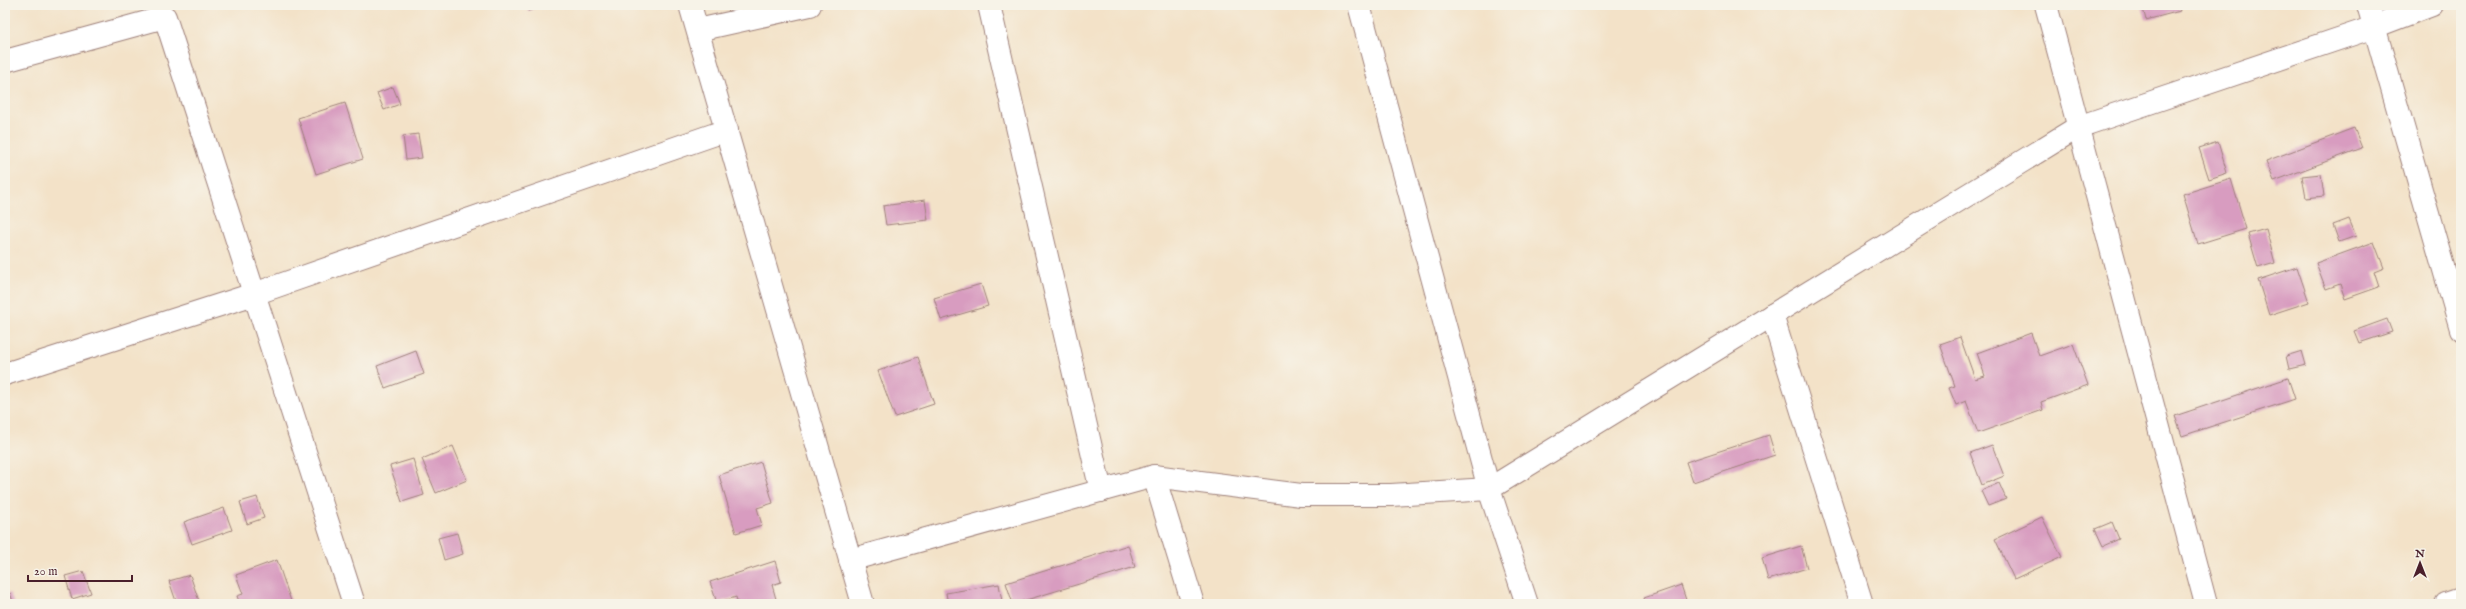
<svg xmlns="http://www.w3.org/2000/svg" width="2466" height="609" font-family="'IM FELL English',serif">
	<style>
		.building { fill: #d89cc0 }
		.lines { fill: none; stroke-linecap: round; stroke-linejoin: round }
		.minor-casing { stroke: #9e807a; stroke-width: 24 }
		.minor { stroke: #fff; stroke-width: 22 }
	</style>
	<rect width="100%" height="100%" fill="#f7f3e8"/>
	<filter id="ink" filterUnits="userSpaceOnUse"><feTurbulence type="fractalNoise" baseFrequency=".025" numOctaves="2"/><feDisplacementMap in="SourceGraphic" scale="8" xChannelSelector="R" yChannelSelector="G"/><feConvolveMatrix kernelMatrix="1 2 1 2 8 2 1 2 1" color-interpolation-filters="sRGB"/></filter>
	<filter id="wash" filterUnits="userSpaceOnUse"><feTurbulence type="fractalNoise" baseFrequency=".012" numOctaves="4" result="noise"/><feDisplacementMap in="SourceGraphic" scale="16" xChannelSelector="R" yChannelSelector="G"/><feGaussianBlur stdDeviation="0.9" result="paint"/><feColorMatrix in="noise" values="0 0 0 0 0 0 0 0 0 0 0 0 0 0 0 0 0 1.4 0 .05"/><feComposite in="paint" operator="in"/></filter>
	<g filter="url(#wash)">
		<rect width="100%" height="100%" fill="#f3e2c8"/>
		<g id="blocks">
			<g class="building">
				<path d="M 526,5 L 544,5 L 528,11 Z"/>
				<path d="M 2142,5 L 2178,5 L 2180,11 L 2146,20 Z"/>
				<path d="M 393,87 L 400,104 L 384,110 L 377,93 Z"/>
				<path d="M 345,103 L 363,159 L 316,174 L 298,118 Z"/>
				<path d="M 2354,128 L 2362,148 L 2274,181 L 2266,161 Z"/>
				<path d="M 418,134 L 422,158 L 406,160 L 403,136 Z"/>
				<path d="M 2218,142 L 2227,173 L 2209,179 L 2199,148 Z"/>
				<path d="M 2321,174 L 2324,196 L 2306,198 L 2302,176 Z"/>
				<path d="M 2231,179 L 2246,229 L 2198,244 L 2183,194 Z"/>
				<path d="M 925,200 L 928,220 L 886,225 L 883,206 Z"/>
				<path d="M 2349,219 L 2356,236 L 2339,242 L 2333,225 Z"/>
				<path d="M 2266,229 L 2275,263 L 2258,268 L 2248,234 Z"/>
				<path d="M 2374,242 L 2384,268 L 2374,272 L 2379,287 L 2345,299 L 2340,284 L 2326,289 L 2316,263 Z"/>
				<path d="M 2297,267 L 2309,302 L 2269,315 L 2258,280 Z"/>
				<path d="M 981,284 L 988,306 L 941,320 L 934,298 Z"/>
				<path d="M 2387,319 L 2392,332 L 2359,343 L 2354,331 Z"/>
				<path d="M 2031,333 L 2039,356 L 2073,344 L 2088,385 L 2041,402 L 2043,410 L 1978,433 L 1966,401 L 1956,405 L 1949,388 L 1955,386 L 1940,344 L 1960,337 L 1975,379 L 1985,376 L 1977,353 Z"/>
				<path d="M 416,351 L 424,374 L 385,388 L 377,366 Z"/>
				<path d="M 2302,351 L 2306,365 L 2289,369 L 2286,356 Z"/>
				<path d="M 918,357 L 934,404 L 895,417 L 878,371 Z"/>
				<path d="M 2288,378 L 2295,399 L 2182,436 L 2175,416 Z"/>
				<path d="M 1769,435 L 1775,455 L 1693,482 L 1686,462 Z"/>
				<path d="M 1992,445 L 2004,476 L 1982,485 L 1970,453 Z"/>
				<path d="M 453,446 L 467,480 L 436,493 L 422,459 Z"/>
				<path d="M 413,459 L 424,495 L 402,502 L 390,466 Z"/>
				<path d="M 761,462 L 773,503 L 757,508 L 762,525 L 736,533 L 719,475 Z"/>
				<path d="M 1999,483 L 2006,499 L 1988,506 L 1981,491 Z"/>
				<path d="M 257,497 L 264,518 L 247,524 L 240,502 Z"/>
				<path d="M 224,508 L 232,530 L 192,544 L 184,522 Z"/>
				<path d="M 2042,517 L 2062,557 L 2014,579 L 1995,539 Z"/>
				<path d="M 2112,522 L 2119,539 L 2103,546 L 2095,529 Z"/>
				<path d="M 457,533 L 463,554 L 444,560 L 438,538 Z"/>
				<path d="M 1128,545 L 1135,567 L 1013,604 L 1006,583 Z"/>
				<path d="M 1801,546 L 1807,568 L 1768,580 L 1762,558 Z"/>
				<path d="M 277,560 L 292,604 L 240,604 L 237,596 L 243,594 L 236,575 Z"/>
				<path d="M 775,561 L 781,582 L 772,585 L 776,599 L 761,604 L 738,604 L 736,597 L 717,603 L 710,582 Z"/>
				<path d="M 83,571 L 91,593 L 72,599 L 65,576 Z"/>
				<path d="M 190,575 L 200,604 L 177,604 L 169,581 Z"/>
				<path d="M 999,584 L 1002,601 L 985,604 L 948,604 L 946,593 Z"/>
				<path d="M 1681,585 L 1687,603 L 1646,604 L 1644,598 Z"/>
				<path d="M 10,593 L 14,604 L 5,604 L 5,595 Z"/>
			</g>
		</g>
	</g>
	<g filter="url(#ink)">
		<use href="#blocks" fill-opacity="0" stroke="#9e807a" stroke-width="1"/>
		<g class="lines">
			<g class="minor-casing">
				<g id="minor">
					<path d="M 690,5 L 863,604"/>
					<path d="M 989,5 L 1101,491"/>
					<path d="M 1359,5 L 1489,489 L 1527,604"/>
					<path d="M 2046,5 L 2206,604"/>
					<path d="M 2368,5 L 2461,329"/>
					<path d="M 698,30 L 810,5"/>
					<path d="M 5,61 L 165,17 L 354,604"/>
					<path d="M 1772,315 L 1862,604"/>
					<path d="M 5,374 L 254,294 L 727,130"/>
					<path d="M 1154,476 L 1193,604"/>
					<path d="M 850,560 L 1154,476 L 1301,495 L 1391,495 L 1489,489 L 2078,127 L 2374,27 L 2432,5"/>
					<path d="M 2446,604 L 2461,599"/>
				</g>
			</g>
			<use href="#minor" class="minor"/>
		</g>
	</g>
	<rect width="2466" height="609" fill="none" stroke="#f7f3e8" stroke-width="20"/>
	<g transform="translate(2420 563)" stroke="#f7f3e8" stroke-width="3" paint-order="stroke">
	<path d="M0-3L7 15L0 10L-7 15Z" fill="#4a1f2b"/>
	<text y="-6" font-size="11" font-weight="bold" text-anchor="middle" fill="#4a1f2b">N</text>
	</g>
	<path d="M28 575v6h104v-6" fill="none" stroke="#4a1f2b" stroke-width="2"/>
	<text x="34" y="575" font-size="12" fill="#4a1f2b" stroke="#f7f3e8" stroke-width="3" paint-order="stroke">20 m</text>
</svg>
